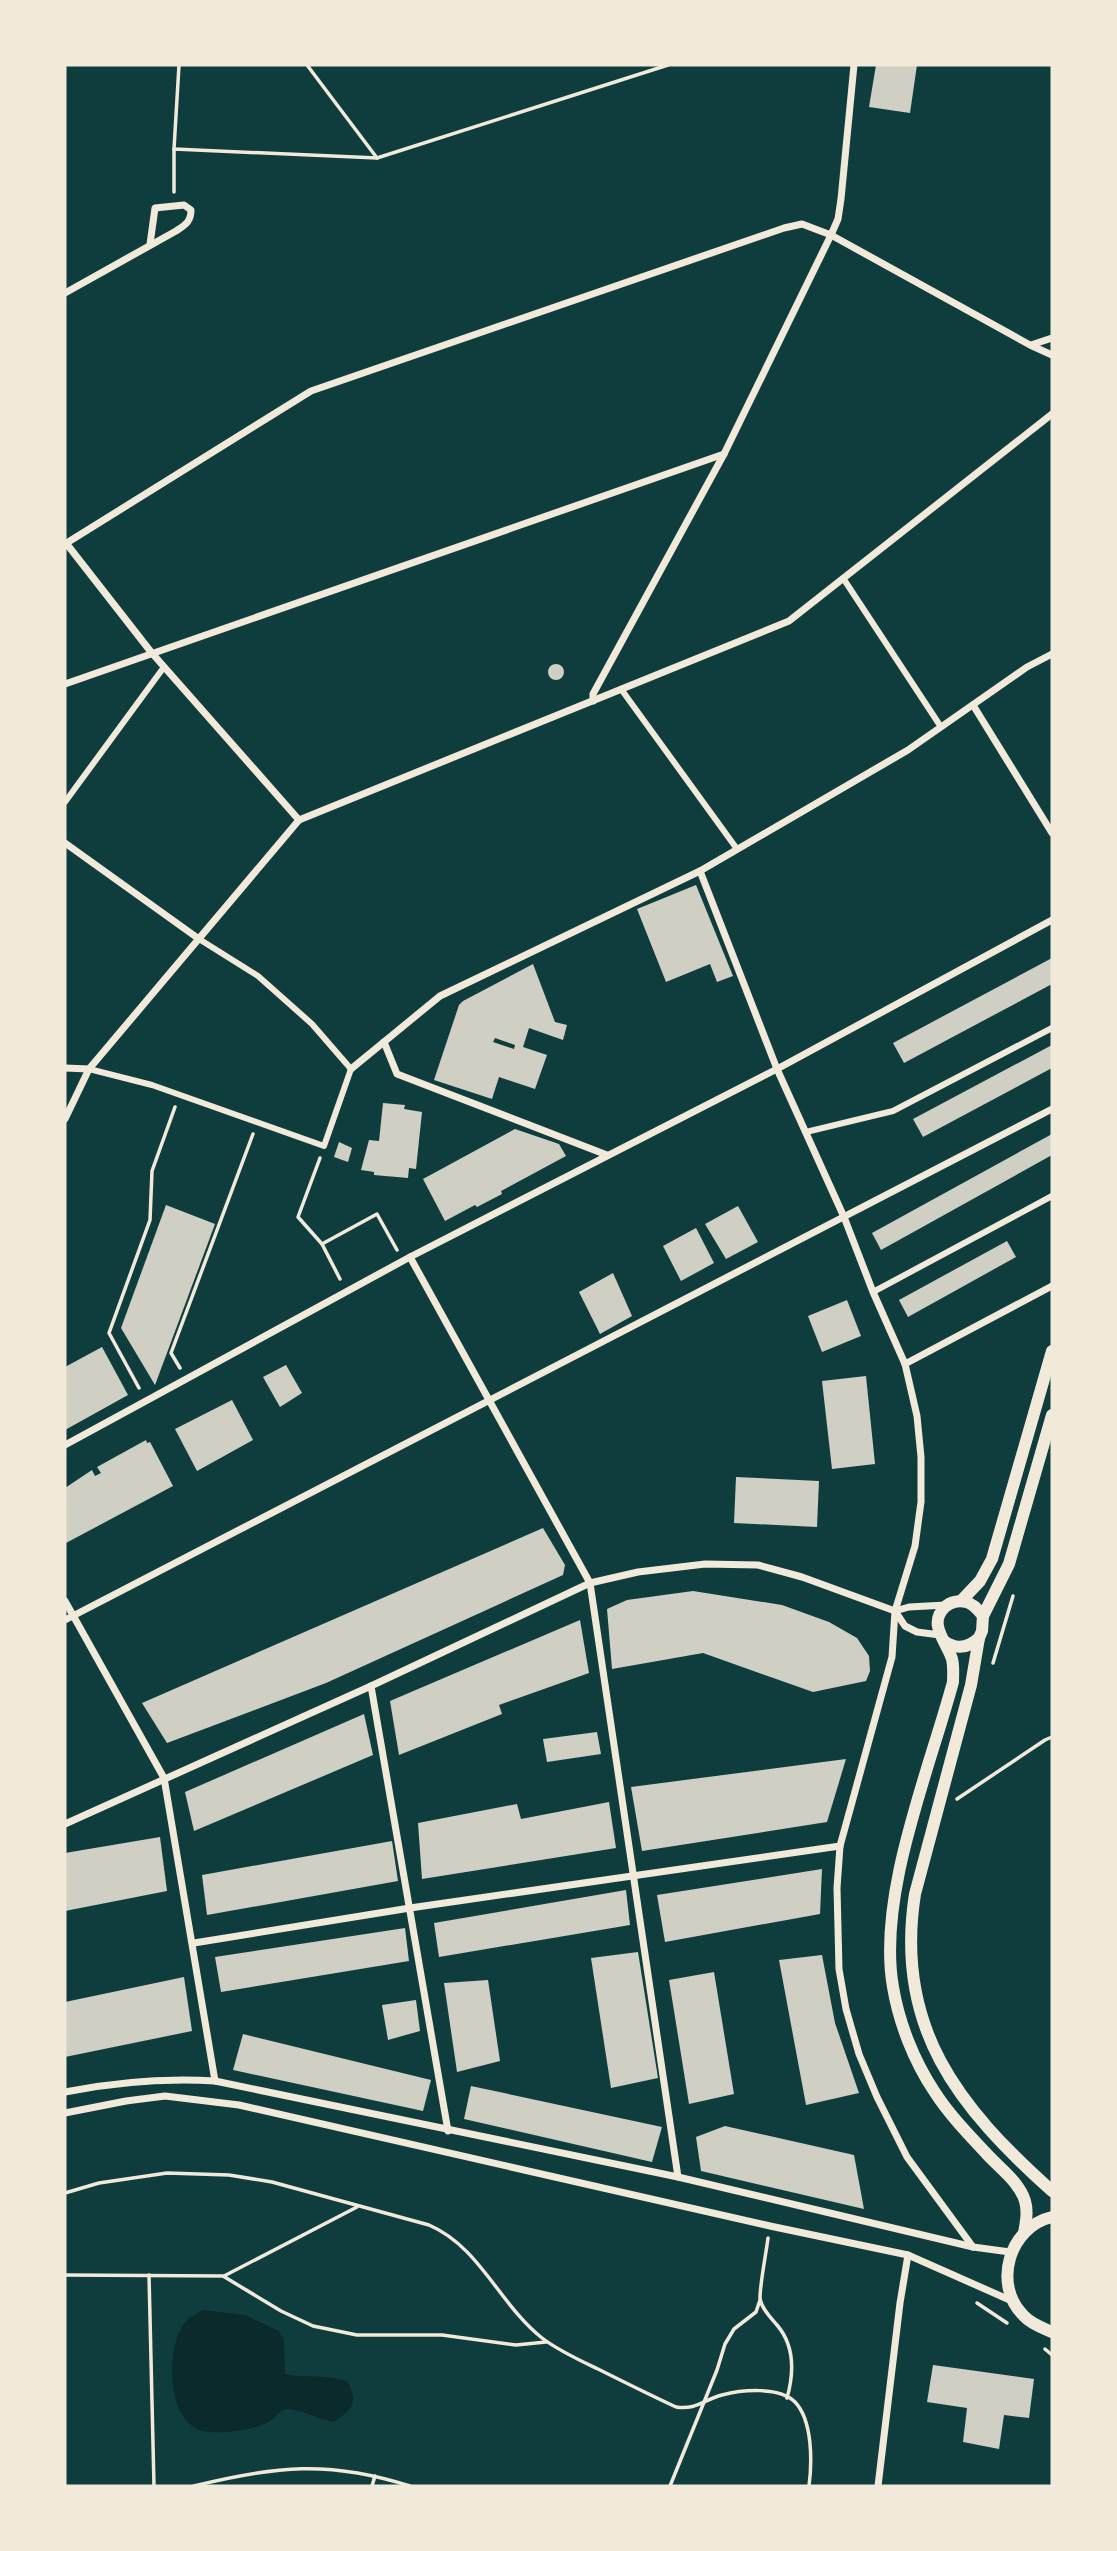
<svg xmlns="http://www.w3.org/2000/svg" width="1117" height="2551" font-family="Spectral,serif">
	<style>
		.water { fill: #0a2a2b }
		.building { fill: #cfcfc3; fill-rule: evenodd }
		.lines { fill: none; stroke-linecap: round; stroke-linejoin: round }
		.path { stroke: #f1e9da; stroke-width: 3.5 }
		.pedestrian { stroke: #f1e9da; stroke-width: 6 }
		.minor { stroke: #f1e9da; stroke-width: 7 }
		.tertiary { stroke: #f1e9da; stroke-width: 12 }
	</style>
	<rect width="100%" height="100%" fill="#0f3d3e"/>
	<path class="water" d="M 203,2310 L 245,2315 L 279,2331 L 284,2341 L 285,2374 C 306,2379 327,2373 348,2382 C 358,2405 353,2409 333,2422 C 318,2419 301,2409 287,2409 C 279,2410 276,2417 270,2421 C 257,2430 217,2435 202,2431 C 166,2420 165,2348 185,2322 C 189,2317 197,2314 203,2310 Z"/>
	<g class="building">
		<path d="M 876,65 L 917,65 L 910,113 L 869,107 Z"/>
		<circle cx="556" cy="672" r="8"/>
		<path d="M 696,885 L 733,976 L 717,982 L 710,964 L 666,982 L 637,909 Z"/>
		<path d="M 1052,958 L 1052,984 L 904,1063 L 893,1043 Z"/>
		<path d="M 533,964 L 555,1022 L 567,1025 L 563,1040 L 529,1028 L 523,1047 L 547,1055 L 535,1089 L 499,1077 L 492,1099 L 434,1080 L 459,1005 L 463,1001 ZM 495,1038 L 515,1045 L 514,1049 L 493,1042 Z"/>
		<path d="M 1052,1045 L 1052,1068 L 923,1137 L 913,1119 Z"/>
		<path d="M 383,1103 L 405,1105 L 404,1109 L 422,1112 L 416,1169 L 409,1168 L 408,1178 L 374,1175 L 374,1172 L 361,1170 L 369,1140 L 379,1141 Z"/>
		<path d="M 515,1129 L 559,1144 L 566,1156 L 501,1191 L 502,1194 L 477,1207 L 475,1205 L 445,1221 L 423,1179 Z"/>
		<path d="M 1052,1134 L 1052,1155 L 881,1250 L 872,1233 Z"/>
		<path d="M 339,1142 L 352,1148 L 348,1162 L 334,1157 Z"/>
		<path d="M 166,1205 L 215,1224 L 155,1385 L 121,1328 Z"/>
		<path d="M 738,1206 L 758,1242 L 726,1259 L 705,1224 Z"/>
		<path d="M 696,1228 L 714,1263 L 681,1281 L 663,1246 Z"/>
		<path d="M 1007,1241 L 1016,1257 L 908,1317 L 899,1300 Z"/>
		<path d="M 613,1273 L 632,1316 L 600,1334 L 579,1292 Z"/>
		<path d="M 847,1300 L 861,1336 L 822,1352 L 808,1316 Z"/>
		<path d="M 102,1347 L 128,1395 L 65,1430 L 65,1367 Z"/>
		<path d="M 286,1365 L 302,1393 L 280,1407 L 263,1377 Z"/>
		<path d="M 866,1376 L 875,1464 L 832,1469 L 822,1381 Z"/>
		<path d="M 232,1400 L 253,1440 L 197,1471 L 175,1429 Z"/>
		<path d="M 146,1440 L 147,1443 L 150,1442 L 173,1486 L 66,1543 L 65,1488 L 92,1470 L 95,1476 L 101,1473 L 97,1467 Z"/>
		<path d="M 736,1477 L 819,1481 L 817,1527 L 734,1523 Z"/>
		<path d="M 543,1528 L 565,1565 L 563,1575 L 326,1683 L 167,1743 L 142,1703 Z"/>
		<path d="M 693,1591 L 782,1605 L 829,1622 L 857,1638 L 869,1656 L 870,1671 L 866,1681 L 813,1692 L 703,1653 L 612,1669 L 607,1609 L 627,1600 Z"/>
		<path d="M 580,1620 L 589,1673 L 499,1705 L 502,1714 L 399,1755 L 390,1701 Z"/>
		<path d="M 364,1714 L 373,1755 L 194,1831 L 185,1792 Z"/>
		<path d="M 597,1732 L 601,1754 L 547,1762 L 543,1739 Z"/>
		<path d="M 846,1759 L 827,1822 L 642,1851 L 631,1787 Z"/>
		<path d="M 609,1802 L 616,1848 L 422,1879 L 418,1823 L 517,1804 L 521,1819 Z"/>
		<path d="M 160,1837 L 167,1891 L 65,1911 L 65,1853 Z"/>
		<path d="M 392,1841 L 398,1881 L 207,1915 L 202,1875 Z"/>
		<path d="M 822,1869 L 820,1914 L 665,1942 L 657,1895 Z"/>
		<path d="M 626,1890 L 630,1925 L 439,1957 L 434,1923 Z"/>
		<path d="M 405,1928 L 409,1961 L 221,1992 L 215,1957 Z"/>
		<path d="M 638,1952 L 658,2078 L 611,2088 L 591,1958 Z"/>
		<path d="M 822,1955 L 835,2023 L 859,2093 L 806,2105 L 779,1960 Z"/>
		<path d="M 714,1972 L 734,2094 L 689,2104 L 669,1980 Z"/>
		<path d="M 184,1977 L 192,2031 L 65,2057 L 65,2002 Z"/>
		<path d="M 488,1980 L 500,2061 L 457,2072 L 444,1983 Z"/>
		<path d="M 416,2000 L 420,2031 L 388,2040 L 382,2005 Z"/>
		<path d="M 243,2034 L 431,2080 L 423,2111 L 233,2070 Z"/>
		<path d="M 471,2086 L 662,2127 L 652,2162 L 464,2119 Z"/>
		<path d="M 725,2126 L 854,2155 L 864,2209 L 701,2171 L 696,2137 Z"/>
		<path d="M 933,2365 L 1034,2379 L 1029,2418 L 1004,2415 L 999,2449 L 963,2442 L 967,2408 L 927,2402 Z"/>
	</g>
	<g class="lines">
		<g class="path">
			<path d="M 307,65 L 377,158 L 668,65"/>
			<path d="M 174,149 L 179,65"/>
			<path d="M 174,192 L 174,149 L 377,158"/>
			<path d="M 320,1158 L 298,1217 L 322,1244"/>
			<path d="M 340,1279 L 322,1244 L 377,1214 L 397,1250"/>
			<path d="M 180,1368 L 171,1353 L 253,1134"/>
			<path d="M 139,1388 L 109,1333 L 150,1220 L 152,1171 L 175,1107"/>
			<path d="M 993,1663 L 1013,1596"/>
			<path d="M 957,1799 L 1045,1740 L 1052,1737"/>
			<path d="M 65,2193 L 99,2183 L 167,2173 L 229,2175 L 272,2182 L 429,2225 C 480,2247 499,2304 542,2338 C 559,2351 579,2360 598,2369 C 624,2382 650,2395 676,2407 C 697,2410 703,2400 722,2395 C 741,2390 779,2386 795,2402 C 813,2421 812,2463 809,2486"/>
			<path d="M 768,2238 C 766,2254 760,2284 760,2298 C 761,2308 771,2318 777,2325 C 795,2346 794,2373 787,2398"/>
			<path d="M 65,2275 L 223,2276 L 281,2311 L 313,2326 L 357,2335 L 442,2335 L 516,2345 L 546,2342"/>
			<path d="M 149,2275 L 154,2486"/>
			<path d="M 224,2276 L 357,2207"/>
			<path d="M 977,2303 L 1007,2323"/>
			<path d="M 1045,2349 L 1052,2355"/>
			<path d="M 194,2486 C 275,2466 329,2460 410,2486"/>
			<path d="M 372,2486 L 375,2476"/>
			<path d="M 670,2486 L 717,2370 L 725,2344 L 734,2329 L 756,2312 L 760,2300"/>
		</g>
		<g class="pedestrian">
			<path d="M 843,578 L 941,727"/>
			<path d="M 621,689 L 737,849"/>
			<path d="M 65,802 L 164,667"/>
			<path d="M 89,1069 L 152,1085 L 324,1146 L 351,1069 L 312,1024 L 258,976 L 199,939"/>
			<path d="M 806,1132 L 893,1111 L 1052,1028"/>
			<path d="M 873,1292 L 1052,1196"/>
		</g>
		<g class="minor">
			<path d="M 65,293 L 176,231 C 185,225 191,222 191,210 L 184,205 L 155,208 L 150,244"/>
			<path d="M 1031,345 L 1052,338"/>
			<path d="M 66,543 L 151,652 L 299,820"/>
			<path d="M 65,544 L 311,391 L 784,228 L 802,224 L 831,235 L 1030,345 L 1052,355"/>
			<path d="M 65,684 L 724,454"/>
			<path d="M 593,701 L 593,694 L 724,454 L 831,235 L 838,219 L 841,199 L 854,65"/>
			<path d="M 973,705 L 1052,833"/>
			<path d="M 65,843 L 199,939"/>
			<path d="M 700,871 L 777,1069 L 844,1217 L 873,1292 L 905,1364 L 917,1416 L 921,1457 L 921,1502 L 915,1546 L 895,1611 L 892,1657 L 840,1846 L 837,1888 L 839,1969 L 846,2009 L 859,2054 L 877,2097 L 907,2157 L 973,2247"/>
			<path d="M 384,1042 L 397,1074 L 607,1155"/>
			<path d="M 65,1068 L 89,1069"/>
			<path d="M 351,1069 L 440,996 L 700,871 L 908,750 L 1027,667 L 1052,654"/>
			<path d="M 65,1119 L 89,1069 L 299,820 L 789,621 L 1052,414"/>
			<path d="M 410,1257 L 590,1583 L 678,2177"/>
			<path d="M 905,1364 L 1052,1286"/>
			<path d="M 65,1445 L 410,1257 L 777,1069 L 1052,920"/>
			<path d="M 65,1601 L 164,1778 L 215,2081"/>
			<path d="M 895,1611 L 909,1607 L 946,1605"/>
			<path d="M 65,1620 L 1052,1109"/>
			<path d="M 371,1686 L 448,2131"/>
			<path d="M 65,1824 L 371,1686 L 590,1583 L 638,1572 L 705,1564 L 758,1565 L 802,1577 L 895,1611 L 905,1626 L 917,1632 L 940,1635"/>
			<path d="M 194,1943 L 410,1908 L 840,1846"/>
			<path d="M 65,2092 C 116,2082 163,2078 215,2081 L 678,2177 L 973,2247 L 1010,2252"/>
			<path d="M 65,2113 L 126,2101 L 165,2096 L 239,2105 L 770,2226 L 908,2255 L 1012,2301"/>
			<path d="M 878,2486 L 900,2303 L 908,2255"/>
		</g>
		<g class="tertiary">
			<path d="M 1052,1415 L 1009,1564 L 983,1616 L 982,1631 L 979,1638 L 971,1685 L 915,1894 C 894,2027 958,2107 1052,2191"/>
			<path d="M 961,1601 L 980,1581 L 992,1559 L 1052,1351"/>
			<path d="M 983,1616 C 978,1610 974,1604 966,1602 C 959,1600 950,1602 945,1607 C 927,1624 947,1642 952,1659 C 954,1667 953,1674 953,1682 C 929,1771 877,1896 893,1987 C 899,2023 914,2061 934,2091 C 948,2113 967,2133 985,2152 C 998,2167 1019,2181 1025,2201 C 1028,2211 1026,2222 1024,2233"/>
			<path d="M 944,1641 C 956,1650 968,1648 979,1638"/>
			<path d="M 1052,2217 C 1009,2227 992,2285 1024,2316 C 1031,2324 1043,2328 1052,2332"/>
		</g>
	</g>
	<rect width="1117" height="2551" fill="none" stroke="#f1e9da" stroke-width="133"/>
</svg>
